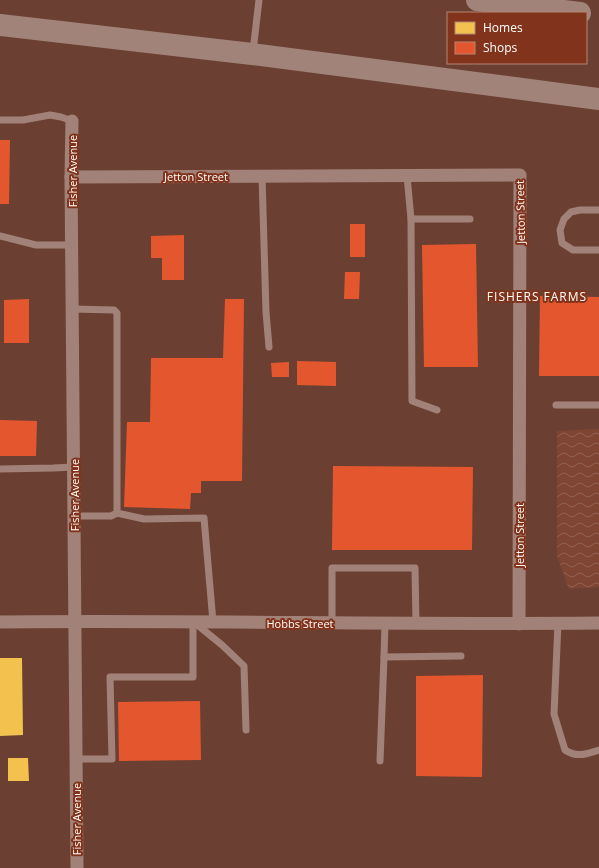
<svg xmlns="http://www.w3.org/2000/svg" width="599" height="868" font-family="'Open Sans',sans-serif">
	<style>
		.water { fill: url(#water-waves) }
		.homes { fill: #f2c14e }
		.shops { fill: #e4572e }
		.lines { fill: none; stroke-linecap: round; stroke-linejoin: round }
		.lane { stroke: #a18178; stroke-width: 7 }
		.street { stroke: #a18178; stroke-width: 13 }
		.highway { stroke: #a18379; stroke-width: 22 }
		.labels { text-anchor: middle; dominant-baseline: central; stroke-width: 4; stroke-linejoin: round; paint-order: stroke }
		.street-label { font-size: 11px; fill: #fff; stroke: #82331b }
		.neighbourhood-label { font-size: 12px; letter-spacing: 1px; fill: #fff; stroke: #82331b }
	</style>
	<defs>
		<pattern id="water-waves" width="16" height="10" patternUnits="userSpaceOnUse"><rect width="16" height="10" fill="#7e4533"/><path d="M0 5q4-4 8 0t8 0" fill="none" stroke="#916152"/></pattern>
	</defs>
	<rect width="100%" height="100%" fill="#6b4032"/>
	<path class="water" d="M 599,429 L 599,587 L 569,589 L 557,556 L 557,431 Z"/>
	<g class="homes">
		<path d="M 0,658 L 22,658 L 23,735 L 0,736 Z"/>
		<path d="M 8,758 L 28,758 L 29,781 L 8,781 Z"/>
	</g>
	<g class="shops">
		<path d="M 0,140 L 10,140 L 9,204 L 0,204 Z"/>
		<rect x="350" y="224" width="15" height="33"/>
		<path d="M 184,235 L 184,280 L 162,280 L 162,258 L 151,258 L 151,236 Z"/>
		<path d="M 476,244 L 478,367 L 424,367 L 422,245 Z"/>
		<path d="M 345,272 L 360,272 L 359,299 L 344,299 Z"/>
		<path d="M 540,296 L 599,297 L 599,376 L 539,376 Z"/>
		<path d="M 29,299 L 29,343 L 4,343 L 4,300 Z"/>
		<path d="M 225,299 L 244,299 L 242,481 L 201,481 L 201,493 L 191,493 L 190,509 L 124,507 L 127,422 L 150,422 L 151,358 L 223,358 Z"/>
		<path d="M 297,361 L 336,362 L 336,386 L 297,385 Z"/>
		<path d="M 289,362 L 289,377 L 272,377 L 271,363 Z"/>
		<path d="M 0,420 L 37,421 L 36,456 L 0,456 Z"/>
		<path d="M 333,466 L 473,467 L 472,550 L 332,550 Z"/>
		<path d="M 483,675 L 482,777 L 416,776 L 416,676 Z"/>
		<path d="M 200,701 L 201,760 L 119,761 L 118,702 Z"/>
	</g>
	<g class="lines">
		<g class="lane">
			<path d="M 253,51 L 259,0"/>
			<path d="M 0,120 L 23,120 L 50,115 L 61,117 L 72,121"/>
			<path d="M 262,176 L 266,312 L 269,347"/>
			<path d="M 407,176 L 411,219 L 412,401 L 437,410"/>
			<path d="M 599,210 L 580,210 L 571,212 L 564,219 L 560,230 L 562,243 L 573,250 L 599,250"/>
			<path d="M 411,219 L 470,219"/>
			<path d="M 0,236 L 36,245 L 72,245"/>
			<path d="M 72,309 L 114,310 L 117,313 L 117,513 L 111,516 L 74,516"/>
			<path d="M 556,405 L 599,405"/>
			<path d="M 0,469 L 53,468 L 74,467"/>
			<path d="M 117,513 L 144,519 L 204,518 L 213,622"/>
			<path d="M 195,623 L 222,645 L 244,666 L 246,730"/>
			<path d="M 332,623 L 332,568 L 415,568 L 416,623"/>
			<path d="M 558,623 L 554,714 L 565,750 C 577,758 586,754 599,750"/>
			<path d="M 384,657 L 461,656"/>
			<path d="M 76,759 L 112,759 L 110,677 L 193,677 L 193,622"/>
			<path d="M 380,761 L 384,657 L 385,623"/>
		</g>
		<g class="street">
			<path d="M 72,121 L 71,177 L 77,868"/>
			<path d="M 71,177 L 520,175 L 519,624"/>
			<path d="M 0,622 C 200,620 399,625 599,623"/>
		</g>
		<g class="highway">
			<path d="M 477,0 L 580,13"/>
			<path d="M 0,25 L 252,54 L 599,99"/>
		</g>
	</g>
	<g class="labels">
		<g class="street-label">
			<text transform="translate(72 171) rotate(-90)">Fisher Avenue</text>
			<text x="196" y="176">Jetton Street</text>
			<text transform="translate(520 212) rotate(-91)">Jetton Street</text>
			<text transform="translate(74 495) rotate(-90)">Fisher Avenue</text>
			<text transform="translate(519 535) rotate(-90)">Jetton Street</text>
			<text x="300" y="623">Hobbs Street</text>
			<text transform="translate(76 819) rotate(-90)">Fisher Avenue</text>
		</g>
		<g class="neighbourhood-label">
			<text x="537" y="296">FISHERS FARMS</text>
		</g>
	</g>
	<rect x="447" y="12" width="140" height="52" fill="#82331b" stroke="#b48576"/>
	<rect x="455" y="22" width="20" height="12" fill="#f2c14e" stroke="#b48576"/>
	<text x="483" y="32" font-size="12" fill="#ffffff">Homes</text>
	<rect x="455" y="42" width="20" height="12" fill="#e4572e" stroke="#b48576"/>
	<text x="483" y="52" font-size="12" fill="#ffffff">Shops</text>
</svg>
